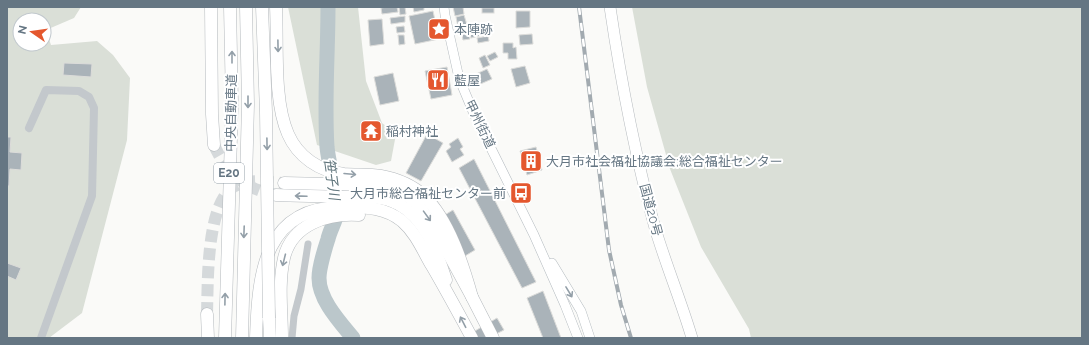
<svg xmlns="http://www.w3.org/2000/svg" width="1089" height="345" font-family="Raleway,'Noto Sans JP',sans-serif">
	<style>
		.green { fill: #dadfd7; fill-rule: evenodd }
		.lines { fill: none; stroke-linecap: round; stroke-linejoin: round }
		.river { stroke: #bbc7cb; stroke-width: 15 }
		.building { fill: #aab3b9; stroke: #dcdcda }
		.motorway-tunnel { stroke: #d5d9db; stroke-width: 12; stroke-dasharray: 12 6; stroke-linecap: butt }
		.secondary-casing { stroke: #b3babf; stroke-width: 10 }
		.trunk-casing { stroke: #b4b9bd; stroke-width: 12 }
		.motorway-casing { stroke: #b4b9bd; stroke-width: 13 }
		.minor { stroke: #c3c8cc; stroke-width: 7 }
		.tertiary { stroke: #c3c8cc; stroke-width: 8 }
		.secondary { stroke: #fff; stroke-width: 9 }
		.trunk { stroke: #fff; stroke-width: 11 }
		.motorway { stroke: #fff; stroke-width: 12 }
		.rail-casing { stroke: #a2aab0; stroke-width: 4 }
		.rail { stroke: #fff; stroke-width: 2.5; stroke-dasharray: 8; stroke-linecap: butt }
		.motorway-bridge-casing { stroke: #b4b9bd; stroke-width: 13; stroke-linecap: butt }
		.motorway-bridge { stroke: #fff; stroke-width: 12 }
		.oneway { stroke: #939fa8 }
		.labels { text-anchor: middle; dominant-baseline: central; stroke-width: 4; stroke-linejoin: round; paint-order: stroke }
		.shield { fill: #fff; stroke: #939fa8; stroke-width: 1 }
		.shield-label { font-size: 12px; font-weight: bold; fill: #657683 }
		.poi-label { font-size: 13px; fill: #657683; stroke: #fff; text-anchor: start }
		.street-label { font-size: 13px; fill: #657683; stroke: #fff }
		.water-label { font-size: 14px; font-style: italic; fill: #60757c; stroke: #fff }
	</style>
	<rect width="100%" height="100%" fill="#fafaf8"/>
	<g class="green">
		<path d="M 7,7 L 81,7 L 74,18 L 46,30 L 51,45 L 97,41 L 113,55 L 130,78 L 127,140 L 82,313 L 49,338 L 7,338 ZM 20,20 L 44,20 L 44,44 L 20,44 Z"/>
		<path d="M 288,7 L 358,7 L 366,81 L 382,123 L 396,134 L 391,161 L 376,165 L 317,145 Z"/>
		<path d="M 632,7 L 1082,7 L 1082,338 L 751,338 L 749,329 L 701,247 L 670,169 L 647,87 Z"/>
	</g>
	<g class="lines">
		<path class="river" d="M 328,7 C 328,53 324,101 327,147 C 329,169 339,192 337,213 C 335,223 330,230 328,239 C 325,248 319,269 319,278 C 319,300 340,322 353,338"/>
	</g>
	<g class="building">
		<path d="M 387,7 L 397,7 L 398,12 L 382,14 L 381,8 Z"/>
		<path d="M 399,7 L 405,7 L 406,14 L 400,15 Z"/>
		<path d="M 413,7 L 424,7 L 424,10 L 414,12 Z"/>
		<path d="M 453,7 L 463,7 L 464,14 L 455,16 Z"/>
		<rect x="482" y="8" width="12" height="5"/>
		<path d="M 433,11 L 439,39 L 415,44 L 409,16 Z"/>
		<path d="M 516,11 L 530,11 L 530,27 L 516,28 Z"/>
		<path d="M 464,15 L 467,25 L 458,27 L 456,17 Z"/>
		<path d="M 405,16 L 405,22 L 391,24 L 390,18 Z"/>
		<path d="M 382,19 L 384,44 L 370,46 L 368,20 Z"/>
		<path d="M 480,23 L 483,35 L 471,38 L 468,26 Z"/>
		<path d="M 404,26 L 405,32 L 397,33 L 396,27 Z"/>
		<path d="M 467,28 L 470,39 L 463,40 L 461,29 Z"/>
		<path d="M 532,34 L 533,44 L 520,45 L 519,35 Z"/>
		<path d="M 398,35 L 404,35 L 405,44 L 399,45 Z"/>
		<path d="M 488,36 L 489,41 L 478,43 L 477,38 Z"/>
		<path d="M 503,43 L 513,43 L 513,48 L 516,47 L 517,59 L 508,59 L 508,53 L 503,53 Z"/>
		<path d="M 495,52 L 498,57 L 490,61 L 487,56 Z"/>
		<path d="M 485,55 L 490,65 L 483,68 L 479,58 Z"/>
		<path d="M 64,63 L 92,64 L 91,77 L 63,75 Z"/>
		<path d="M 525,66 L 530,83 L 516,87 L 511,69 Z"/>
		<path d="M 447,67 L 452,95 L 431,99 L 425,71 Z"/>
		<path d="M 487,69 L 492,79 L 478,85 L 474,75 Z"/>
		<path d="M 393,73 L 399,101 L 380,105 L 374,77 Z"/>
		<path d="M 376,123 L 380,137 L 371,139 L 371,136 L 362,138 L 360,132 L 368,130 L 367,125 Z"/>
		<path d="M 427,134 L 443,143 L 421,181 L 406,173 Z"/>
		<path d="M 7,137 L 11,137 L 10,152 L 22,153 L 21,170 L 10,169 L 9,186 L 7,186 Z"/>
		<path d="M 458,138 L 463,147 L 460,149 L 464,155 L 452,162 L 446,151 L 451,147 L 449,144 Z"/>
		<path d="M 536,147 L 542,170 L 527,175 L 520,151 Z"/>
		<path d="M 474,159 L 536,282 L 522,288 L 459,168 Z"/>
		<path d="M 453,210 L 475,250 L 465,256 L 443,216 Z"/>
		<path d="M 7,263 L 21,268 L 16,280 L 7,276 Z"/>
		<path d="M 543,291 L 561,338 L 543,338 L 527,298 Z"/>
		<path d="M 497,318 L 504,330 L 488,338 L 463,338 Z"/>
	</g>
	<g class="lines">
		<g class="motorway-tunnel">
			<path d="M 214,145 C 227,174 245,189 276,195"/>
			<path d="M 207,314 C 208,283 206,206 233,187 C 247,178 268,182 284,183"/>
		</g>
		<g class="secondary-casing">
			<g id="secondary">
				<path d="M 444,7 L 445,15 L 459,78 L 474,114 L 534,235 L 565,305 L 578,338"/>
				<path d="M 552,263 L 581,311 L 590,338"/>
			</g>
		</g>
		<g class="trunk-casing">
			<path id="trunk" d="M 610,7 C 621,82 635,155 655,228 C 666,265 681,301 692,338"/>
		</g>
		<g class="motorway-casing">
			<g id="motorway">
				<path d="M 211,7 L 212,114 L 214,145"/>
				<path d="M 276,7 C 278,44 273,100 288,134 C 298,157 319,171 344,174 C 356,175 369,174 381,176 C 397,179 412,185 424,196 C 449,220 463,265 472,297"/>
				<path d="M 284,183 L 370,185 L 389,189 L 409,197 L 418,205 L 433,225 L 472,297 L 493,338"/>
				<path d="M 276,195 C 298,196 321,196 343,197 C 361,197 382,195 398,204 C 425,218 437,252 446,280"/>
				<path d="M 207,314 L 208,338"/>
				<path d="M 269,318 L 270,338"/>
				<path d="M 225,338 L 232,103 L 230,7"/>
				<path d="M 242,338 L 248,104 L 246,7"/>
				<path d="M 256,338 C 258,273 264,204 347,207 C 367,207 386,208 402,221 C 416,233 423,251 432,266 C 446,290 459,314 472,338"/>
				<path d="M 282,338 C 282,312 278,284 284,258 C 292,224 328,213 359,215"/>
			</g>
		</g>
		<path class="minor" d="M 292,338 L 294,316 L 301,289 L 308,244"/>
		<path class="tertiary" d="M 29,128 L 46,90 L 79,91 L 89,97 L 94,108 L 92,196 L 41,338"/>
		<use href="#secondary" class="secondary"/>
		<use href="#trunk" class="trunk"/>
		<use href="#motorway" class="motorway"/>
		<g class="rail-casing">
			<path id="rail" d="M 579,7 L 609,250 L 621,305 L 631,338"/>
		</g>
		<use href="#rail" class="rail"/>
		<g class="motorway-bridge-casing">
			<path id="motorway-bridge" d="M 262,7 L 266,112 L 269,318"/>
		</g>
		<use href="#motorway-bridge" class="motorway-bridge"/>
	</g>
	<defs><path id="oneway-shaft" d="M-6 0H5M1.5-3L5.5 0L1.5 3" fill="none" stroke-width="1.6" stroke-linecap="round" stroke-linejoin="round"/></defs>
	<g class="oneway">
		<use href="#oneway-shaft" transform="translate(278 46) rotate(89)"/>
		<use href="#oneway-shaft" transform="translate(232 57) rotate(-90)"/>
		<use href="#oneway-shaft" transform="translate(248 102) rotate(90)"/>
		<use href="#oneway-shaft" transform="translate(267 144) rotate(89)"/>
		<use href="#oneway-shaft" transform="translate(350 174) rotate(5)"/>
		<use href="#oneway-shaft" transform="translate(301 196) rotate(-178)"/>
		<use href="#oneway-shaft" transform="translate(427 216) rotate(54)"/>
		<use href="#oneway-shaft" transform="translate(244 232) rotate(92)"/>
		<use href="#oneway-shaft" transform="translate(284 260) rotate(104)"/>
		<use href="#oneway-shaft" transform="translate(569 292) rotate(59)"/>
		<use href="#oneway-shaft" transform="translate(225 299) rotate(-89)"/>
		<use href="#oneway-shaft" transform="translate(463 322) rotate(-117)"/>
	</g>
	<defs>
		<g id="sight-square" transform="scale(1.15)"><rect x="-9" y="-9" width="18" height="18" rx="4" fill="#e4572e" stroke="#fff"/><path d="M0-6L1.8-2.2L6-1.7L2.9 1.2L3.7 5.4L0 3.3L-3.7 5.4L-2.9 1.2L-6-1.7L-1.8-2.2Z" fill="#fff"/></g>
		<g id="restaurant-square" transform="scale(1.15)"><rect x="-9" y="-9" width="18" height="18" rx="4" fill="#e4572e" stroke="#fff"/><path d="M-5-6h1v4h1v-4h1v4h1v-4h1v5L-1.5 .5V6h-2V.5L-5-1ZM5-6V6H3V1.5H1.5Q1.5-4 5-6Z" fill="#fff"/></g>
		<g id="temple-square" transform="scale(1.15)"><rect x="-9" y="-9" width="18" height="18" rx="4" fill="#e4572e" stroke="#fff"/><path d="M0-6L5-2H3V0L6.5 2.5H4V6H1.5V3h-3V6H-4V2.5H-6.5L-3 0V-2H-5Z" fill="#fff"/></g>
		<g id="building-square" transform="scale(1.15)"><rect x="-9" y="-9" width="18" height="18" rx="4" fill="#e4572e" stroke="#fff"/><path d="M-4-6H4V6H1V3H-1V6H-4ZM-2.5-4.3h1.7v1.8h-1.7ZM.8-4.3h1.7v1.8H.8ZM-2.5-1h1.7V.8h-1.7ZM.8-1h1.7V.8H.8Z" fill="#fff"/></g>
		<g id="bus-square" transform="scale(1.15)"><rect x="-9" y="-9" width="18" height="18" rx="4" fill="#e4572e" stroke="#fff"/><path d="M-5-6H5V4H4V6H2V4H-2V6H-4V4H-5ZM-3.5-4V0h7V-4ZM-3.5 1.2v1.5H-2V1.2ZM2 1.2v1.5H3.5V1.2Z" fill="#fff"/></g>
	</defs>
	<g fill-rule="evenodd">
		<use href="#sight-square" x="439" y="29"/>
		<use href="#restaurant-square" x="438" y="80"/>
		<use href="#temple-square" x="371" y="131"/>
		<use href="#building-square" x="531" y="161"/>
		<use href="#bus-square" x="521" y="193"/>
	</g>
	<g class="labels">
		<rect class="shield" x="214" y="163" width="30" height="20" rx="3"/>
		<g class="shield-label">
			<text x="229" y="173">E20</text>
		</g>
		<g class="poi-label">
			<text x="454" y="29">本陣跡</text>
			<text x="454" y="80">藍屋</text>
			<text x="386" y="131">稲村神社</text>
			<text x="546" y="161">大月市社会福祉協議会;総合福祉センター</text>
			<text x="506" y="193" text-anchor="end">大月市総合福祉センター前</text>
		</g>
		<g class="street-label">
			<text transform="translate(231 113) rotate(-89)">中央自動車道</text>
			<text transform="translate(480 124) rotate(64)">甲州街道</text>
			<text transform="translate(651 210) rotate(75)">国道20号</text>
		</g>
		<g class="water-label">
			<text transform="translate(332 179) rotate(82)">笹子川</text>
		</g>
	</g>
	<rect width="1089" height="345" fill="none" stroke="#657683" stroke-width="16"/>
	<g transform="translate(32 32) rotate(283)"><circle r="19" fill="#ffffff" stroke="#c1c8cd"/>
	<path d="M0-3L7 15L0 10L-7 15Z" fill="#e4572e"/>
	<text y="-6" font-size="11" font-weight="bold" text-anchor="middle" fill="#657683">N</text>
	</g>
</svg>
